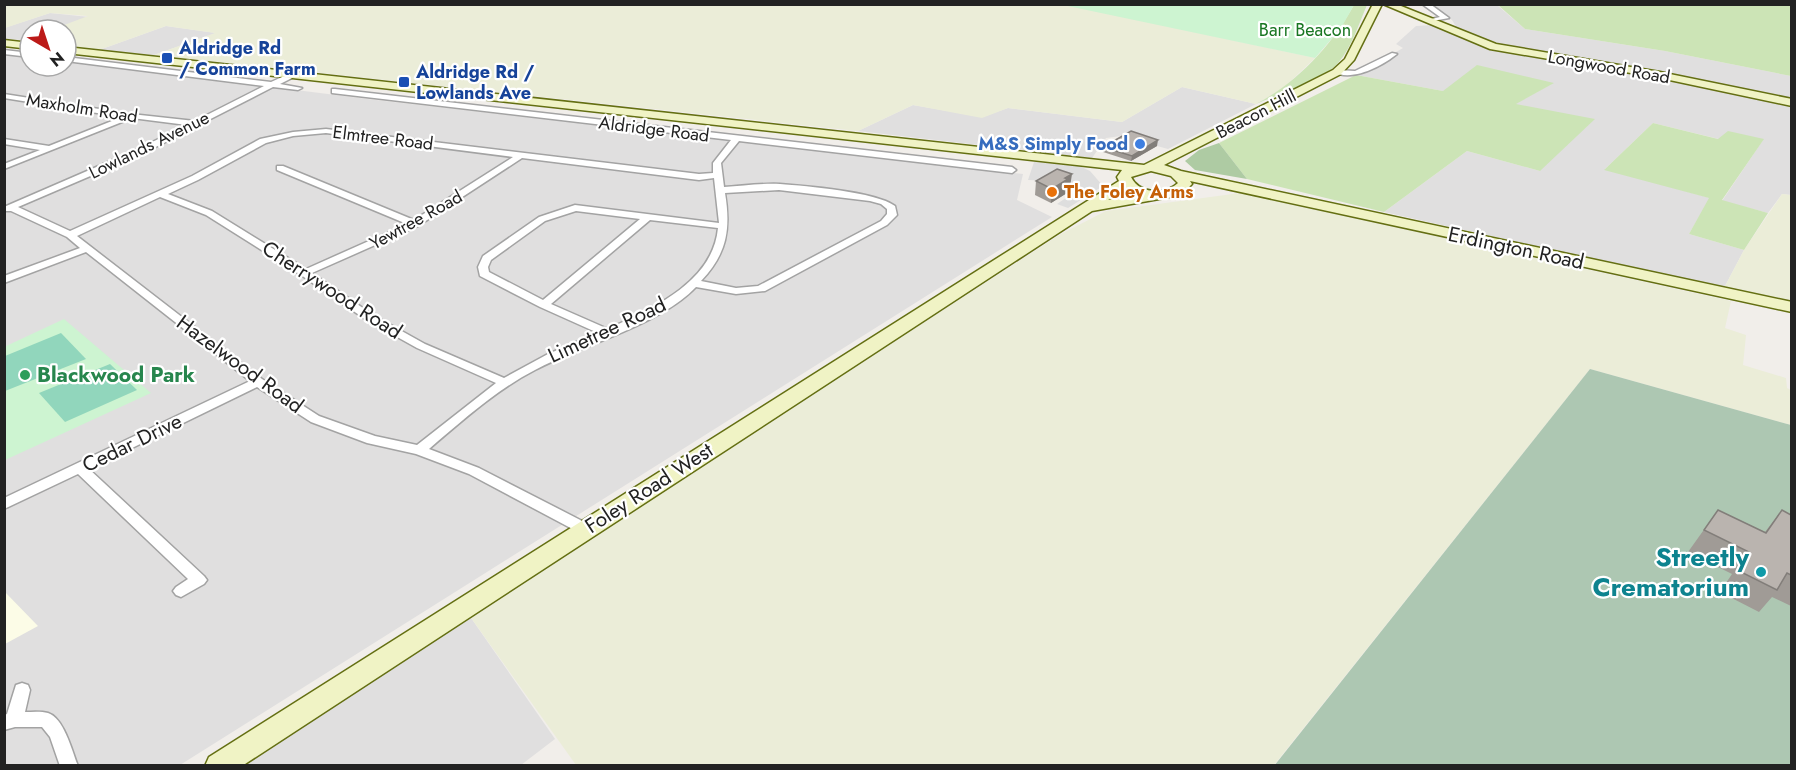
<svg xmlns="http://www.w3.org/2000/svg" width="1796" height="770" font-family="Jost,sans-serif">
  <style>
    .residential { fill: #e0dfdf }
    .education { fill: #fcfce7 }
    .farmland { fill: #ebedd8 }
    .grass { fill: #cce4b6 }
    .forest { fill: #aecba3 }
    .cemetery { fill: #adc7b2 }
    .park { fill: #cdf4d1 }
    .pitch { fill: #91d6bc }
    .parking { fill: #dedede }
    .lines { fill: none; stroke-linecap: round; stroke-linejoin: round }
    .street-casing { stroke: #a3a3a3; stroke-width: 3 }
    .secondary-casing { stroke: #646f12; stroke-width: 3 }
    .street { fill: #fff; fill-rule: evenodd }
    .secondary { fill: #f0f3c5; fill-rule: evenodd }
    .wall { fill: #a09b96 }
    .shaded-wall { fill: #827e7a }
    .building { fill: #bab4af; stroke: #827e7a; stroke-width: 1.5 }
    .transit-dot { fill: #1a4fb4; stroke: #fff; stroke-width: 2 }
    .shop-dot { fill: #3f7fe0; stroke: #fff; stroke-width: 2 }
    .food-dot { fill: #e8710a; stroke: #fff; stroke-width: 2 }
    .leisure-dot { fill: #2e9e5b; stroke: #fff; stroke-width: 2 }
    .culture-dot { fill: #0f9aa8; stroke: #fff; stroke-width: 2 }
    .labels { text-anchor: middle; stroke-width: 4.5; stroke-linejoin: round; paint-order: stroke }
    .far-park-label { font-size: 18px; fill: #197622; stroke: #fff }
    .far-transit-label { font-size: 18px; font-weight: bold; fill: #164399; stroke: #fff; text-anchor: start }
    .far-street-label { font-size: 18px; fill: #222; stroke: #fff }
    .far-shop-label { font-size: 18px; font-weight: bold; fill: #366cbe; stroke: #fff; text-anchor: end }
    .far-food-label { font-size: 18px; font-weight: bold; fill: #c56008; stroke: #fff; text-anchor: start }
    .street-label { font-size: 21px; fill: #222; stroke: #fff }
    .leisure-label { font-size: 21px; font-weight: bold; fill: #27864d; stroke: #fff; text-anchor: start }
    .near-culture-label { font-size: 26px; font-weight: bold; fill: #0d838f; stroke: #fff; text-anchor: end }
  </style>
  <rect width="100%" height="100%" fill="#f1eeea"/>
  <g class="residential">
    <polygon points="1426,5 1497,5 1525,29 1665,51 1791,76 1791,102 1500,46 1458,30 1452,20"/>
    <polygon points="50,13 89,17 51,30 30,30 30,37 21,40 5,39 4,28"/>
    <polygon points="1433,25 1482,46 1612,68 1791,105 1791,195 1782,194 1768,213 1722,201 1763,140 1719,139 1653,123 1605,169 1710,198 1689,234 1744,250 1724,288 1384,212 1467,151 1540,171 1515,104 1553,83 1443,91 1356,75 1403,48 1396,44 1416,26"/>
    <polygon points="166,26 216,33 154,55 99,50"/>
    <polygon points="5,54 30,57 30,66 66,66 66,61 376,100 1023,174 1017,200 1052,217 180,765 5,766"/>
    <polygon points="1182,87 1256,104 1168,149 1121,136 1106,138 1092,158 858,131 913,105 982,117 1008,108 1122,122"/>
    <polygon points="469,615 555,739 521,765 239,766"/>
  </g>
  <polygon class="education" points="4,591 38,626 5,644 4,644"/>
  <g class="farmland">
    <polygon points="1063,4 1315,58 1280,91 1256,104 1182,87 1122,122 1008,108 982,118 913,105 858,131 154,55 215,33 166,26 99,50 66,46 66,30 51,30 88,16 50,13 5,28 4,5"/>
    <polygon points="1240,193 1731,301 1725,328 1746,335 1743,365 1786,378 1787,388 1791,390 1791,425 1590,369 1274,765 576,765 469,615 1061,234 1106,211"/>
    <polygon points="1782,194 1791,195 1791,302 1724,288 1744,250"/>
  </g>
  <g class="grass">
    <path d="M1354 5H1367C1359 23 1352 47 1338 63 1322 81 1279 94 1256 104 1298 82 1331 46 1354 5Z"/>
    <polygon points="1498,5 1791,5 1791,76 1665,51 1525,29"/>
    <polygon points="1477,65 1554,83 1516,104 1595,119 1540,171 1467,151 1384,212 1247,179 1219,143 1356,75 1443,91"/>
    <polygon points="1653,123 1718,139 1728,131 1764,139 1722,200 1768,213 1744,250 1689,234 1709,198 1604,170"/>
  </g>
  <polygon class="forest" points="1219,143 1247,179 1195,170 1185,161 1199,150"/>
  <polygon class="cemetery" points="1590,369 1791,425 1791,765 1274,766"/>
  <g class="park">
    <polygon points="1063,5 1354,5 1341,28 1315,58"/>
    <polygon points="64,319 151,393 5,460 4,347"/>
  </g>
  <g class="pitch">
    <polygon points="61,333 86,359 5,391 5,356"/>
    <polygon points="110,364 137,390 65,422 39,393"/>
  </g>
  <polygon class="parking" points="1034,162 1079,166 1090,171 1103,186 1068,208 1057,204 1082,187 1059,181 1028,180"/>
  <g class="lines">
    <g class="street-casing">
      <g id="street">
        <polygon points="1422,4 1430,4 1449,18 1427,22 1427,20 1440,17"/>
        <polygon points="4,50 30,53 30,57 4,54"/>
        <path d="M1392 53 1397 54C1382 66 1353 82 1333 72L1337 70 1355 71Z"/>
        <path d="M66 57 271 82 291 73H294V77L280 84 302 88 298 90 273 87 144 153 18 207 70 231 192 176 260 139 293 132 326 129 699 174 713 173V163L731 140 332 93V89H335L1012 167 1016 170 1012 173 739 141 721 163 724 187C742 186 762 183 780 184 807 186 876 192 895 206L897 215 887 225 765 291 736 294 696 287C660 325 582 345 535 370 496 390 462 421 429 449L479 468 590 525 592 529 590 533 585 534 580 533 469 474 416 454 367 443 311 422 257 387 89 469 204 576 207 580 204 584 181 597 176 595 173 591 176 587 188 579 78 474 4 509V498L250 381 86 252 4 283V276L80 248 67 237 11 211H4V207L138 149 187 125 132 118 4 169V164L40 150 4 144V139L49 146 122 117 4 98V94L131 114 195 121 264 86 66 61ZM326 133 513 157 414 220 283 166H277V170L407 224 306 269 212 211 168 194 198 180 266 143 293 136ZM522 158 699 180 714 178 719 223 575 205 539 217 483 256 478 267 480 276 540 307 598 333 548 354 504 378 425 344 373 315 312 273 418 226ZM779 190 870 201 881 204 887 209V214L881 221 758 286 736 288 701 281C727 254 731 229 725 193ZM160 197 206 215 301 275 365 319 417 348 496 383 417 445 375 436 319 416 262 379 77 236ZM576 211 640 219 543 300 489 272 488 267 491 260 545 221ZM650 220 718 228C713 283 651 309 608 329L551 304Z"/>
        <path d="M22 683 28 685 30 690 25 712C32 712 41 711 48 713 64 718 72 751 78 766H60L50 737 42 727H15L4 730V715L7 714 16 685Z"/>
      </g>
    </g>
    <g class="secondary-casing">
      <g id="secondary">
        <path d="M1373 4H1382L1354 60 1341 74 1164 165 1181 171 1792 302V312L1190 181 1192 184 1184 192 1176 196 1092 211 242 766H205L209 757 1119 181 1117 177 1122 170 66 53V47L1144 165 1333 70 1345 59ZM1151 171 1171 176 1178 183C1165 195 1139 194 1131 177ZM1125 189 1134 195 1108 200Z"/>
        <polygon points="1383,4 1396,4 1496,44 1660,72 1792,99 1792,106 1660,78 1490,49"/>
        <polygon points="4,40 30,43 30,49 4,46"/>
      </g>
    </g>
    <use href="#street" class="street"/>
    <use href="#secondary" class="secondary"/>
  </g>
  <g class="wall">
    <polygon points="1157,146 1131,161 1103,152 1103,147"/>
    <polygon points="1036,181 1070,187 1067,190 1067,193 1051,203 1035,195"/>
    <polygon points="1718,510 1765,532 1782,510 1791,515 1791,606 1772,597 1759,612 1720,592 1732,574 1688,552"/>
  </g>
  <g class="shaded-wall">
    <polygon points="1158,140 1157,146 1131,161 1132,156"/>
    <polygon points="1072,174 1070,187 1067,190 1067,193 1051,203 1052,189 1065,178"/>
  </g>
  <g class="building">
    <polygon points="1131,131 1158,140 1132,156 1103,147"/>
    <polygon points="1057,169 1072,174 1065,178 1068,179 1052,189 1036,181"/>
    <polygon points="1718,510 1766,533 1782,510 1791,515 1791,575 1787,573 1777,590 1737,570 1749,552 1704,530"/>
  </g>
  <g class="transit-dot">
    <rect x="161" y="52" width="12" height="12" rx="3"/>
    <rect x="398" y="76" width="12" height="12" rx="3"/>
  </g>
  <circle class="shop-dot" cx="1140" cy="144" r="6"/>
  <circle class="food-dot" cx="1052" cy="192" r="6"/>
  <circle class="leisure-dot" cx="25" cy="375" r="6"/>
  <circle class="culture-dot" cx="1761" cy="572" r="6"/>
  <g class="labels">
    <g class="far-park-label">
      <text x="1305" y="36">Barr Beacon</text>
    </g>
    <g class="far-transit-label">
      <text x="179" y="54">Aldridge Rd<tspan x="179" dy="21">/ Common Farm</tspan></text>
      <text x="416" y="78">Aldridge Rd /<tspan x="416" dy="21">Lowlands Ave</tspan></text>
    </g>
    <g class="far-street-label">
      <text transform="translate(1609 67) rotate(10)" y="6">Longwood Road</text>
      <text transform="translate(82 108) rotate(9)" y="6">Maxholm Road</text>
      <text transform="translate(1256 114) rotate(-27)" y="6">Beacon Hill</text>
      <text transform="translate(654 129) rotate(7)" y="6">Aldridge Road</text>
      <text transform="translate(383 138) rotate(7)" y="6">Elmtree Road</text>
      <text transform="translate(149 145) rotate(-26)" y="6">Lowlands Avenue</text>
      <text transform="translate(416 220) rotate(-29)" y="6">Yewtree Road</text>
    </g>
    <g class="far-shop-label">
      <text x="1128" y="150">M&amp;S Simply Food</text>
    </g>
    <g class="far-food-label">
      <text x="1064" y="198">The Foley Arms</text>
    </g>
    <g class="street-label">
      <text transform="translate(1516 248) rotate(12)" y="7">Erdington Road</text>
      <text transform="translate(332 290) rotate(33)" y="7">Cherrywood Road</text>
      <text transform="translate(607 330) rotate(-25)" y="7">Limetree Road</text>
      <text transform="translate(240 364) rotate(36)" y="7">Hazelwood Road</text>
      <text transform="translate(132 443) rotate(-26)" y="7">Cedar Drive</text>
      <text transform="translate(649 488) rotate(-33)" y="7">Foley Road West</text>
    </g>
    <g class="leisure-label">
      <text x="37" y="382">Blackwood Park</text>
    </g>
    <g class="near-culture-label">
      <text x="1749" y="566">Streetly<tspan x="1749" dy="30">Crematorium</tspan></text>
    </g>
  </g>
  <rect width="1796" height="770" fill="none" stroke="#222222" stroke-width="12"/>
  <g transform="translate(48 48) rotate(141)"><circle r="28" fill="#ffffff" stroke="#a7a7a7" stroke-width="1.5"/>
  <path d="M0-4.5L10 22L0 15L-10 22Z" fill="#bc1a18"/>
  <text y="-9" font-size="16" font-weight="bold" text-anchor="middle" fill="#222222">N</text>
  </g>
</svg>
